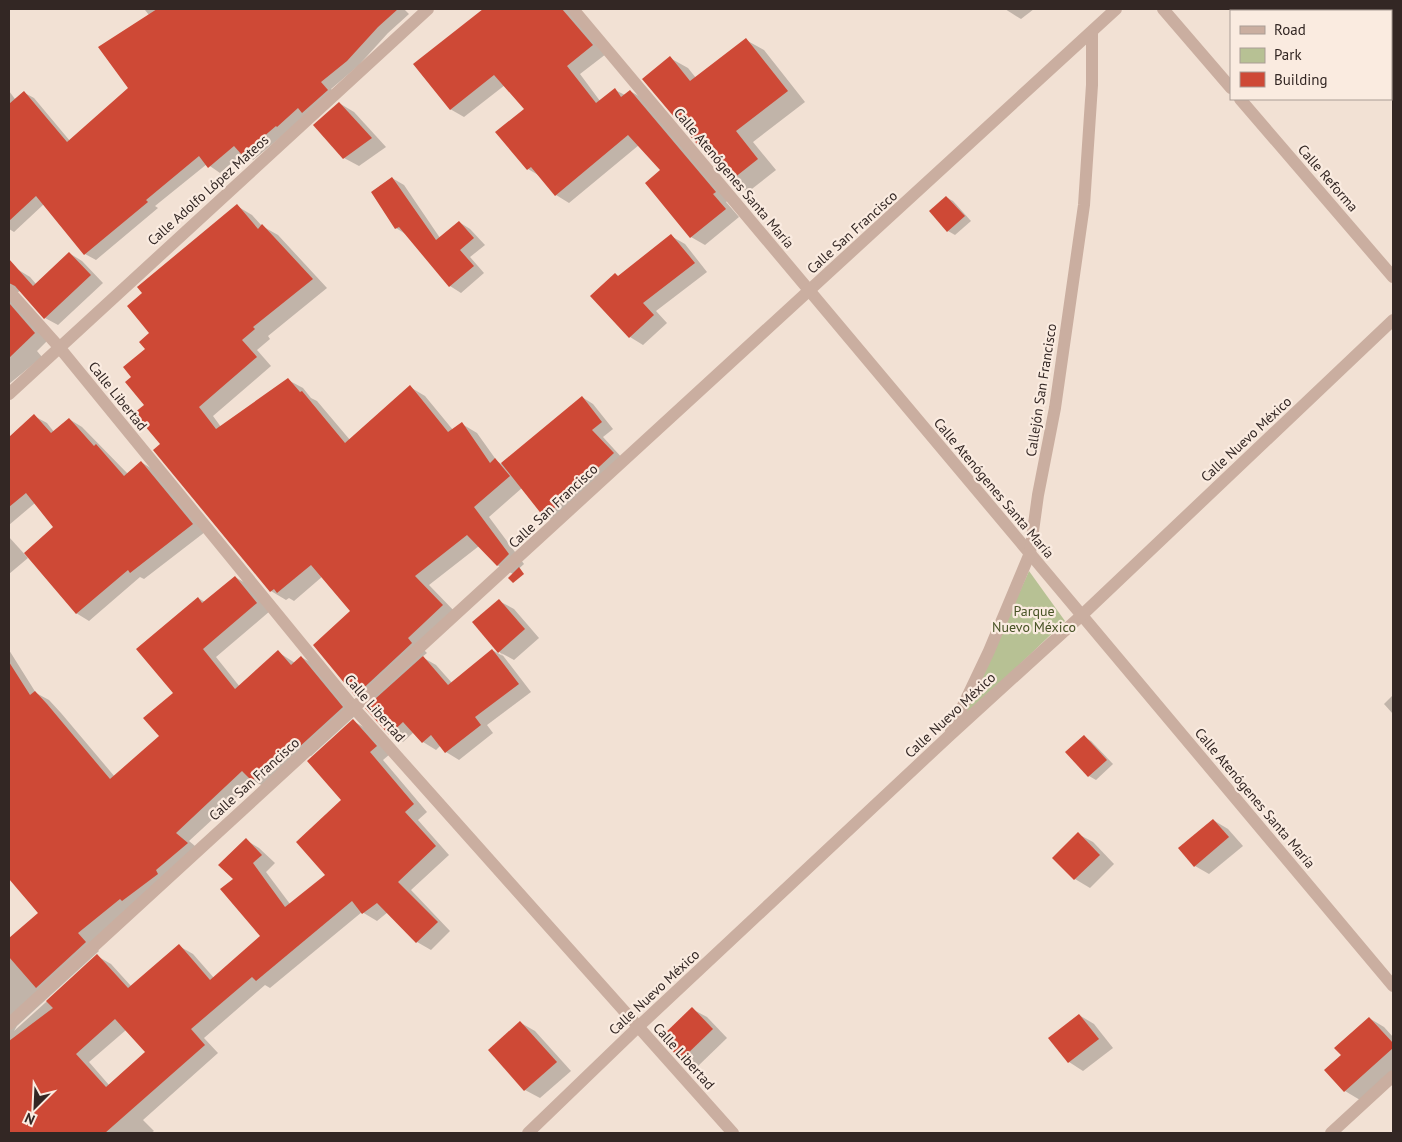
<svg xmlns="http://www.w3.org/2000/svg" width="1402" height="1142" font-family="'PT Sans',sans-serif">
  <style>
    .green { fill: #b7c194 }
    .shadow { fill: #0003; fill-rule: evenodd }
    .building { fill: #ce4936; fill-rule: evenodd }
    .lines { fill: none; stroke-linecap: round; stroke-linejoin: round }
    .minor { stroke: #caaea0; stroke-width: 12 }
    .tertiary { stroke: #caaea0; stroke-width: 12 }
    .labels { text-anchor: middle; stroke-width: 4.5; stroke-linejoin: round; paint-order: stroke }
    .street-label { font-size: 14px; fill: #332724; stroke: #faebe0 }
    .park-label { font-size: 14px; fill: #485326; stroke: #faebe0 }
  </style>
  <rect width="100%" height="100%" fill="#f2e1d4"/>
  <polygon class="green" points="1029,571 1065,621 961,721"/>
  <g class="shadow">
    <polygon points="146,9 219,9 240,32 268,9 404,9 409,14 388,33 358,66 331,89 338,96 287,132 253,160 242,154 220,173 207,164 155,206 158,208 96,260 85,254 44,204 14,232 9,229 9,91 15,99 23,92 34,98 70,141 130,89 149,15 145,10"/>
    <polygon points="485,9 571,9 606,54 580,74 600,101 615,90 625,95 630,91 644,99 729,200 726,202 739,217 705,245 691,237 661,170 639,145 569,203 556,195 540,176 528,169 526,109 505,85 464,117 450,109 480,13"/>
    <polygon points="1005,9 1034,9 1021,19"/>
    <polygon points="746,40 764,50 805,102 753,142 776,170 748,192 730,181 670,58 688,68 696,78"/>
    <polygon points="339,103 354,112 386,147 359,166 344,158"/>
    <polygon points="392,178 404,185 440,238 459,222 470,229 485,245 470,257 484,273 461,293 450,286 407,235 396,228"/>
    <polygon points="946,197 953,201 971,221 955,235 948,231"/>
    <polygon points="237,206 252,215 262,226 278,235 327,288 268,336 270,339 257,350 271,366 213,416 221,427 288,380 303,388 311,398 317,401 350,440 410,387 425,396 453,430 462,424 477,433 497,461 501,464 582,397 593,404 613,429 603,437 624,460 555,522 544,516 522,488 489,517 524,564 513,574 497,565 479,546 429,585 458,615 422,648 427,653 422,657 436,665 452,683 492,650 503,656 474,622 499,601 514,609 539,638 514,660 501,653 531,692 487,725 493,733 459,760 446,752 441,745 436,750 423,742 414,732 403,742 390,734 372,704 356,695 351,611 323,576 294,601 289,598 286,600 271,591 161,444 133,378 147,349 151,333"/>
    <polygon points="671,236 685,244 707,272 656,311 667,323 643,345 630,337 619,277"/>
    <polygon points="69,253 82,261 103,283 58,325 45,318 21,290 14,295 47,341 37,351 42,357 9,384 9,277 17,269 30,277 36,284"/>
    <polygon points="34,416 47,423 54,432 69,419 82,427 128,474 141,462 154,470 205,532 144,579 140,577 89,621 76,613 99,540 35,503 9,525 9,439"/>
    <polygon points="9,537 28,558 9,574"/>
    <path d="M235 577 249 585 270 611 216 657 240 687 278 652 295 663 301 657 315 665 356 715 311 756 309 755 267 788 254 781 189 841 201 851 91 942 99 951 17 1026 14 1031 97 956 111 964 131 986 179 946 193 954 214 978 262 937 234 879 246 840 259 848 275 863 266 872 290 904 327 875 343 801 353 721 367 729 390 754 383 760 427 812 418 820 449 855 411 890 450 931 431 950 417 942 388 912 377 921 362 912 270 988 265 985 204 1038 218 1053 143 1120 154 1131 151 1133H9V940L39 914 9 877V650L36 693 49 700 61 713 115 777 160 736 175 693 198 598 205 602ZM126 1030 146 1052 109 1085 89 1062Z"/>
    <polygon points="1393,695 1393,714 1384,704"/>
    <polygon points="1084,737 1091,741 1113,764 1096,780 1089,776"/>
    <polygon points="1213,820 1228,829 1243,846 1209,874 1195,866"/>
    <polygon points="1078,834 1093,842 1114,864 1090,888 1075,879 1054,858"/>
    <polygon points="692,1009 707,1017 727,1038 696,1068 681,1059"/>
    <polygon points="1079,1015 1094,1024 1113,1048 1083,1071 1069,1062"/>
    <polygon points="1369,1018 1384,1027 1393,1037 1393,1070 1360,1100 1345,1091 1326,1070 1343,1055"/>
    <polygon points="521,1023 535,1031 571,1071 540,1098 525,1090 490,1050"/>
  </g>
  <g class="building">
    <polygon points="157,9 398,9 378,27 347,61 321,82 328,90 302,113 298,108 277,127 276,126 242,155 234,146 208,168 199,156 146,200 148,202 84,255 36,196 9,221 9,104 24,91 67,142 128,88 98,47"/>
    <polygon points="483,9 562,9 593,45 567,66 596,103 615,88 621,97 630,90 716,192 713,194 726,209 690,238 645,183 660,170 628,135 555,196 531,167 527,170 495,132 524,109 494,75 450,110 413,64"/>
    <polygon points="746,38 788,91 736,131 758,159 729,182 642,79 670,56 690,81"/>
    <polygon points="339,102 372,138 343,159 313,125"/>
    <polygon points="392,177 436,240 459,221 474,238 460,250 474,266 449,287 399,227 395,229 371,192"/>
    <polygon points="946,196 965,216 947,232 929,211"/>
    <polygon points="237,204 258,229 262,224 313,279 253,327 255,329 242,340 257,357 199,407 216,429 288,378 300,392 302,391 345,443 410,385 448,432 462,422 490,463 495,458 510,476 474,507 509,554 497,566 467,535 415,576 443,605 408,638 412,643 355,696 313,645 350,611 311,565 277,593 274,589 270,592 153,450 160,444 134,413 144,405 125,382 131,377 123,367 145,349 139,342 149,333 127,306 142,293 137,287"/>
    <polygon points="671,234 695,263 643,303 654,315 629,338 590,296 615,273 618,276"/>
    <polygon points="69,252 91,275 44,319 15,286 9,283 9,259 33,286"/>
    <polygon points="9,303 35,333 9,358"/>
    <polygon points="582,396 602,422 592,430 614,453 557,506 543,516 501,463"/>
    <polygon points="34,414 51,433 69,418 94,446 96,444 124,476 141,461 193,524 130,573 128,570 76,614 24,553 53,527 26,493 9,507 9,437"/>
    <polygon points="519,567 524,574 513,583 508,578"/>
    <polygon points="235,576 257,603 203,649 235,689 278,650 291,665 301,656 343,707 297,749 295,747 283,757 280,754 252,781 242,771 176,833 188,843 156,870 158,874 122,901 120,899 78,933 86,942 36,988 9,957 9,938 38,913 9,879 9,662 30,695 35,691 47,704 110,779 159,736 143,718 173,693 136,649 198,597 202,603"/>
    <polygon points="499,599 525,629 498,653 472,622"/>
    <polygon points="492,649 519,684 475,717 481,725 445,753 431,735 422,743 403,722 389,735 365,708 423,656 448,685"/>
    <path d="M353 719 377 746 370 752 414 804 405 812 436 846 398 882 438 922 416 943 377 903 362 914 352 901 256 981 252 977 191 1029 205 1045 105 1133H9V1041L53 1008 46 1001 97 954 128 988 179 944 210 980 260 936 220 889 233 879 218 865 246 838 262 855 253 863 285 907 325 875 296 842 341 800 307 761ZM115 1019 145 1052 106 1087 76 1054Z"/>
    <polygon points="1084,735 1107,760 1088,777 1065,752"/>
    <polygon points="1213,819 1229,837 1194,867 1178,848"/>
    <polygon points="1078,832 1100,855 1074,880 1052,858"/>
    <polygon points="692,1007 713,1029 681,1060 660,1038"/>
    <polygon points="1079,1014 1099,1039 1068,1063 1048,1038"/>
    <polygon points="1369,1017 1393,1043 1393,1048 1344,1092 1324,1070 1341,1055 1334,1048"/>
    <polygon points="520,1021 557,1062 524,1091 488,1050"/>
  </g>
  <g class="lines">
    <g class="minor">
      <polyline points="573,9 1393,986"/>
      <polyline points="1163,9 1231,88"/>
      <polyline points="1240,99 1393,277"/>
      <polyline points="9,291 59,347 354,708 733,1133"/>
      <polyline points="951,731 989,651 1030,553 1038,495 1055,408 1084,205 1092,85 1092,32"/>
      <polyline points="528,1133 638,1027 949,736 1082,615 1393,320"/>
      <polyline points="1331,1133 1393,1076"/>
    </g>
    <g class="tertiary">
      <polyline points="9,394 428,9"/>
      <polyline points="9,1024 1116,9"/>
    </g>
  </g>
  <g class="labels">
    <g class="street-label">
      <text transform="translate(734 178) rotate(50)" y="5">Calle Atenógenes Santa María</text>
      <text transform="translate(1328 178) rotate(49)" y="5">Calle Reforma</text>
      <text transform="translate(208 190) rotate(-42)" y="5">Calle Adolfo López Mateos</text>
      <text transform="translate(852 232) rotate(-42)" y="5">Calle San Francisco</text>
      <text transform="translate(1041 390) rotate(-81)" y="5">Callejón San Francisco</text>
      <text transform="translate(118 396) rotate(51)" y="5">Calle Libertad</text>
      <text transform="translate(1246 439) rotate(-43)" y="5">Calle Nuevo México</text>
      <text transform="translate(994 488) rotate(50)" y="5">Calle Atenógenes Santa María</text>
      <text transform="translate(553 506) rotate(-43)" y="5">Calle San Francisco</text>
      <text transform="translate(375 708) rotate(49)" y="5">Calle Libertad</text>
      <text transform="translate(950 715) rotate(-43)" y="5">Calle Nuevo México</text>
      <text transform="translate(254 779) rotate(-42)" y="5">Calle San Francisco</text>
      <text transform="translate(1255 798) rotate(50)" y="5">Calle Atenógenes Santa María</text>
      <text transform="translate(654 992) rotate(-43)" y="5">Calle Nuevo México</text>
      <text transform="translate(684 1056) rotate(48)" y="5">Calle Libertad</text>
    </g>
    <g class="park-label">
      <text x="1034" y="616">Parque<tspan x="1034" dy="16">Nuevo México</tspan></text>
    </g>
  </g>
  <rect width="1402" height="1142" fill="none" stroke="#332724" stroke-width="20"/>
  <rect x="1230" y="10" width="162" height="90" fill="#faebe0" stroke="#aa9d95"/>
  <rect x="1240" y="26" width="25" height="8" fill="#caaea0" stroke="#aa9d95"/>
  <text x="1274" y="35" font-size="15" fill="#332724">Road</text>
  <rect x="1240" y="48" width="25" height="15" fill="#b7c194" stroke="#aa9d95"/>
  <text x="1274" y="60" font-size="15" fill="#332724">Park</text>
  <rect x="1240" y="72" width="25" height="15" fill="#ce4936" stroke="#aa9d95"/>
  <text x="1274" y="85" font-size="15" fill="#332724">Building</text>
  <g transform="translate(35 1107) rotate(204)" stroke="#faebe0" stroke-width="4" paint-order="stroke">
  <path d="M0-4L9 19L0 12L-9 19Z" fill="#332724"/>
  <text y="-8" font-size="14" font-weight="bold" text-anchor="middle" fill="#332724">N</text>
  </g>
</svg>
